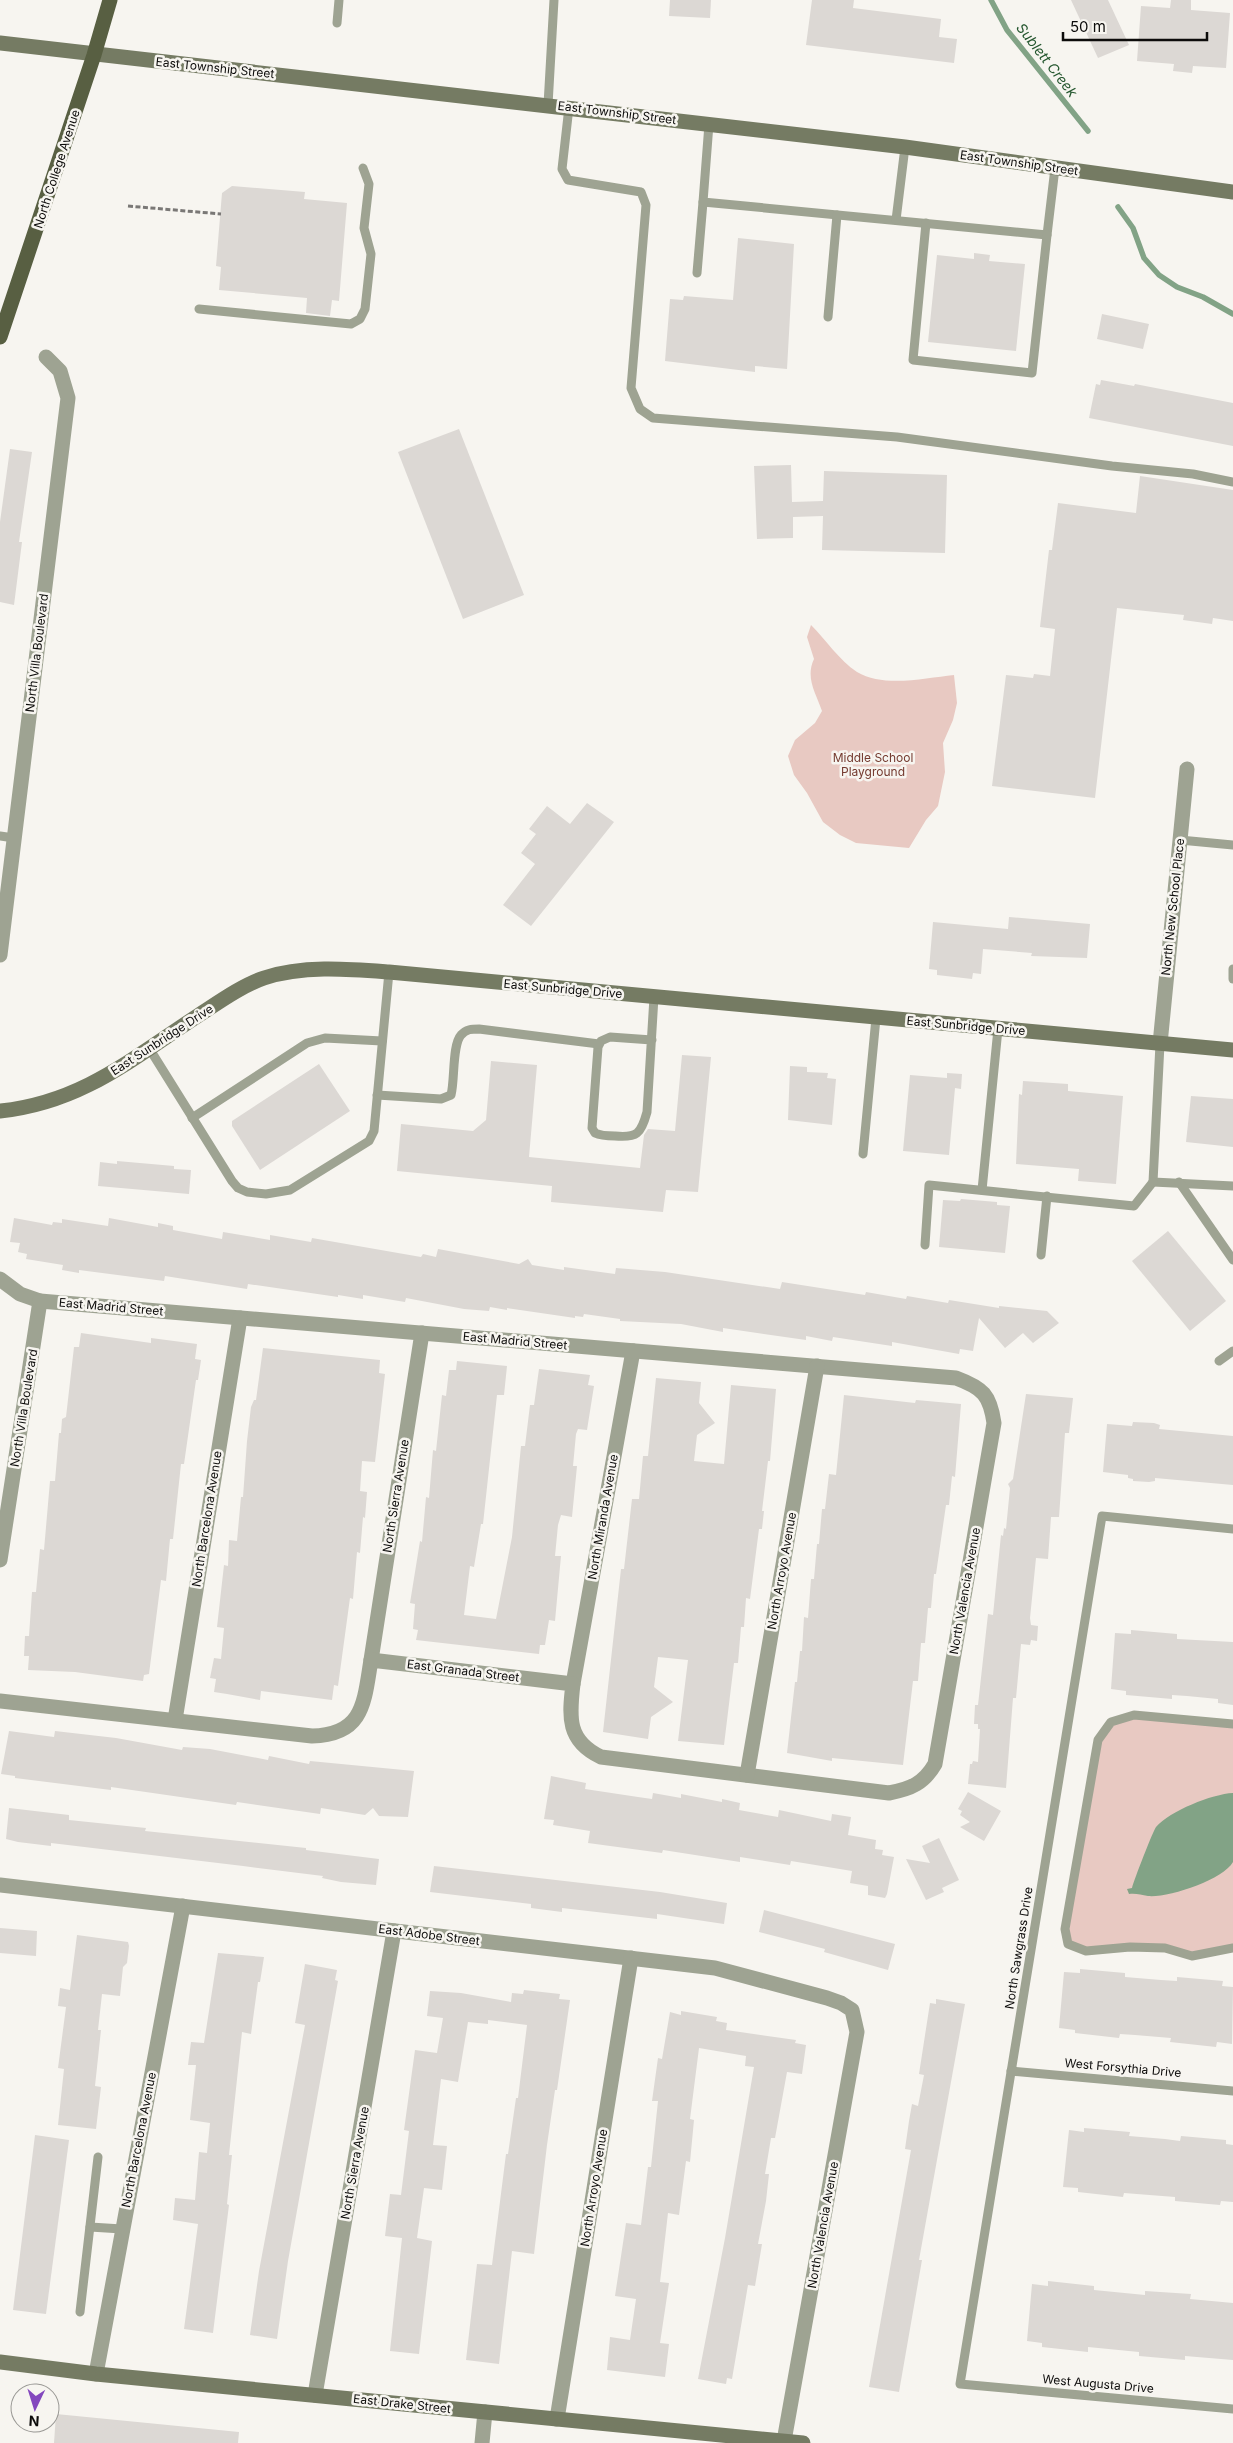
<svg xmlns="http://www.w3.org/2000/svg" width="1233" height="2443" font-family="Inter,sans-serif">
  <style>
    .green { fill: #e8c9c2 }
    .water { fill: #82a386 }
    .lines { fill: none; stroke-linecap: round; stroke-linejoin: round }
    .stream { stroke: #82a386; stroke-width: 5.5 }
    .building { fill: #dcd8d4 }
    .path { stroke: #7a7876; stroke-width: 3; stroke-dasharray: 5 2.5; stroke-linecap: butt }
    .lane { stroke: #9ea392; stroke-width: 9 }
    .street { stroke: #9ea392; stroke-width: 15 }
    .secondary { stroke: #757b63; stroke-width: 15 }
    .primary { stroke: #585f42; stroke-width: 15 }
    .labels { text-anchor: middle; stroke-width: 5; stroke-linejoin: round; paint-order: stroke }
    .street-label { font-size: 12px; fill: #0d0c0b; stroke: #f7f5f0 }
    .park-label { font-size: 12px; fill: #743a2f; stroke: #f7f5f0 }
    .water-label { font-size: 14px; font-style: italic; fill: #24562e; stroke: #f7f5f0 }
  </style>
  <rect width="100%" height="100%" fill="#f7f5f0"/>
  <g class="green">
    <path d="M811 625C826 640 839 660 857 672 884 688 925 678 954 675L957 703 953 720 943 743 945 772 938 806 926 820 909 848 856 843 840 835 823 822 807 793 794 775 788 756 795 740 815 723 822 711C816 693 805 678 814 659L807 637Z"/>
    <polygon points="1134,1715 1233,1725 1233,1948 1192,1956 1165,1948 1086,1951 1068,1944 1065,1929 1098,1740 1111,1722"/>
  </g>
  <path class="water" d="M1233 1793V1862C1223 1880 1168 1898 1148 1896 1141 1895 1136 1893 1129 1894L1127 1889 1132 1888C1134 1880 1153 1831 1156 1827 1170 1811 1212 1794 1233 1793Z"/>
  <g class="lines">
    <g class="stream">
      <polyline points="991,0 1007,30 1088,131"/>
      <polyline points="1118,207 1133,228 1144,258 1159,275 1177,287 1203,297 1233,314"/>
    </g>
  </g>
  <g class="building">
    <polygon points="670,0 711,0 710,18 669,16"/>
    <polygon points="812,0 854,0 853,8 941,19 939,37 957,39 954,63 806,45"/>
    <polygon points="1071,0 1108,0 1129,45 1098,58"/>
    <polygon points="1171,0 1191,0 1191,10 1230,13 1226,68 1193,66 1192,73 1173,71 1174,64 1137,61 1141,6 1170,8"/>
    <polygon points="232,186 305,192 304,199 347,203 339,301 332,300 330,316 306,313 307,298 219,290 221,267 216,266 222,193"/>
    <polygon points="738,238 794,244 787,369 755,366 755,372 665,361 670,299 683,300 684,296 733,300"/>
    <polygon points="974,253 990,255 989,261 1025,264 1016,351 928,342 937,255 974,259"/>
    <polygon points="1102,314 1149,324 1143,349 1097,339"/>
    <polygon points="1101,380 1134,386 1135,384 1233,403 1233,446 1089,418 1096,384 1100,385"/>
    <polygon points="459,429 524,595 463,619 398,452"/>
    <polygon points="10,449 32,452 19,542 22,542 14,605 0,602 0,522"/>
    <polygon points="791,465 792,502 823,501 824,471 947,475 945,553 822,550 823,516 793,517 793,538 757,539 754,466"/>
    <polygon points="1140,476 1233,490 1233,621 1213,618 1212,624 1183,620 1184,615 1117,608 1095,798 992,786 1006,675 1033,678 1034,674 1050,676 1055,629 1040,627 1049,550 1052,550 1058,503 1136,513"/>
    <polygon points="587,803 614,822 531,926 503,905 535,864 521,853 536,834 529,829 547,806 570,824"/>
    <polygon points="1009,917 1090,924 1087,958 1031,956 1032,953 983,949 981,974 973,973 972,979 937,975 937,970 929,969 933,922 1008,929"/>
    <polygon points="682,1055 711,1057 698,1192 666,1190 663,1212 551,1202 552,1186 397,1171 401,1124 473,1131 486,1120 491,1061 537,1065 529,1157 640,1168 644,1135 648,1129 675,1131"/>
    <polygon points="319,1064 350,1111 260,1170 232,1126 232,1121"/>
    <polygon points="790,1066 807,1067 807,1072 828,1073 827,1078 836,1079 832,1125 788,1120"/>
    <polygon points="947,1073 962,1074 961,1089 955,1088 949,1155 903,1151 910,1075 947,1078"/>
    <polygon points="1023,1081 1068,1084 1068,1091 1123,1096 1116,1184 1078,1181 1079,1169 1016,1164 1019,1094 1022,1095"/>
    <polygon points="1191,1096 1233,1099 1233,1147 1186,1142"/>
    <polygon points="117,1161 174,1166 174,1169 191,1170 189,1194 98,1186 100,1162 117,1164"/>
    <polygon points="961,1199 997,1202 997,1205 1010,1206 1005,1253 939,1247 943,1200 960,1201"/>
    <polygon points="14,1218 52,1225 53,1222 62,1223 62,1219 108,1226 109,1218 158,1227 158,1223 173,1226 173,1230 222,1239 223,1232 270,1240 270,1235 311,1242 312,1238 421,1257 423,1254 436,1257 438,1249 519,1264 528,1259 532,1265 564,1270 564,1267 615,1274 616,1268 665,1272 780,1289 782,1282 865,1295 866,1292 906,1299 907,1296 948,1303 949,1300 999,1308 999,1306 1047,1311 1059,1323 1033,1343 1023,1333 1005,1348 979,1318 973,1351 960,1349 959,1354 892,1342 892,1346 833,1337 832,1341 806,1336 806,1340 723,1328 723,1332 681,1324 620,1321 620,1319 584,1314 583,1317 575,1316 575,1318 507,1308 507,1310 490,1307 489,1311 464,1309 406,1298 405,1302 363,1295 363,1299 338,1295 338,1297 248,1284 247,1289 165,1276 164,1281 79,1270 79,1273 62,1270 63,1265 26,1259 27,1254 18,1252 20,1243 10,1242"/>
    <polygon points="1168,1231 1226,1301 1190,1331 1132,1261"/>
    <polygon points="81,1333 151,1343 151,1338 197,1344 195,1359 201,1360 198,1380 196,1380 184,1464 181,1464 173,1539 170,1539 166,1581 161,1580 149,1674 144,1675 143,1681 75,1672 28,1670 29,1656 24,1656 25,1636 29,1636 32,1592 36,1592 40,1549 44,1550 50,1481 55,1481 59,1433 61,1433 62,1419 66,1417 74,1347 79,1347"/>
    <polygon points="263,1348 380,1360 379,1373 385,1374 375,1462 362,1461 360,1491 367,1492 365,1518 363,1517 360,1553 357,1552 353,1599 350,1598 338,1686 334,1685 332,1700 261,1691 260,1700 227,1694 214,1692 216,1679 210,1678 214,1658 221,1659 224,1628 217,1627 224,1565 228,1566 229,1540 237,1541 241,1497 243,1497 247,1441 251,1407 254,1400 256,1400"/>
    <polygon points="457,1361 507,1366 504,1395 497,1395 483,1524 481,1524 474,1567 470,1566 464,1615 496,1619 512,1537 521,1446 525,1446 530,1405 534,1405 539,1369 590,1375 588,1385 594,1386 587,1430 578,1429 576,1434 573,1466 577,1466 572,1517 561,1515 558,1525 555,1556 561,1556 555,1621 549,1620 545,1645 540,1645 539,1654 416,1640 418,1630 413,1629 415,1604 410,1603 420,1541 422,1542 426,1497 429,1498 433,1450 436,1451 442,1395 446,1396 449,1370 456,1370"/>
    <polygon points="656,1378 701,1382 699,1403 715,1423 697,1435 694,1461 724,1464 731,1385 776,1389 770,1461 768,1461 762,1511 764,1511 762,1529 759,1529 750,1599 746,1598 744,1627 741,1627 738,1663 734,1663 724,1745 678,1741 688,1660 658,1657 654,1687 673,1702 651,1717 648,1739 603,1732 621,1569 624,1569 632,1499 639,1499 643,1456 648,1456"/>
    <polygon points="1026,1394 1073,1398 1069,1433 1065,1433 1059,1517 1051,1517 1048,1559 1036,1558 1030,1618 1031,1625 1038,1626 1037,1641 1031,1640 1030,1645 1021,1644 1016,1698 1013,1698 1006,1788 968,1784 970,1764 972,1764 973,1761 978,1762 980,1729 978,1729 978,1724 974,1724 975,1705 978,1705 988,1614 993,1615 1001,1535 1003,1536 1004,1528 1006,1529 1010,1488 1008,1484 1013,1479"/>
    <polygon points="844,1395 915,1403 916,1400 961,1404 955,1477 952,1476 949,1505 946,1505 936,1574 934,1574 931,1608 928,1608 925,1643 921,1643 918,1681 913,1681 903,1765 832,1758 832,1761 787,1753 795,1682 797,1682 800,1651 802,1651 804,1617 808,1618 811,1579 814,1579 817,1544 819,1544 822,1509 825,1509 829,1474 836,1475"/>
    <polygon points="1133,1422 1154,1423 1160,1425 1159,1429 1233,1436 1233,1485 1155,1478 1155,1481 1149,1482 1133,1481 1133,1479 1128,1478 1128,1475 1103,1472 1107,1424 1132,1426"/>
    <polygon points="1131,1630 1177,1634 1177,1639 1233,1642 1233,1705 1218,1703 1218,1699 1187,1696 1172,1695 1172,1699 1126,1695 1126,1691 1111,1689 1115,1633 1131,1634"/>
    <polygon points="9,1731 54,1737 55,1731 116,1738 182,1750 183,1747 210,1749 268,1760 269,1756 309,1764 310,1761 414,1771 408,1817 379,1816 373,1808 365,1815 321,1808 320,1814 237,1802 236,1805 111,1787 111,1790 15,1778 15,1776 1,1774"/>
    <polygon points="551,1776 586,1783 585,1789 638,1797 652,1799 653,1793 681,1798 681,1794 722,1802 722,1799 740,1803 739,1810 778,1817 779,1810 831,1821 832,1814 851,1817 848,1835 876,1840 875,1849 883,1850 882,1855 894,1857 887,1894 885,1898 868,1895 868,1886 850,1883 852,1871 791,1861 790,1865 740,1857 740,1862 663,1850 662,1853 588,1843 590,1831 553,1825 554,1820 544,1819"/>
    <polygon points="968,1792 1001,1811 984,1841 960,1827 970,1822 960,1815 962,1811 958,1809"/>
    <polygon points="9,1808 69,1815 69,1820 146,1828 145,1831 306,1848 306,1850 379,1859 376,1885 341,1882 322,1878 323,1876 243,1866 51,1843 51,1846 18,1842 6,1839"/>
    <polygon points="939,1838 959,1880 942,1888 944,1892 926,1900 906,1859 930,1863 922,1846"/>
    <polygon points="434,1866 660,1892 727,1903 724,1924 657,1914 657,1919 562,1908 562,1912 531,1908 531,1904 430,1892"/>
    <polygon points="764,1910 895,1944 888,1970 824,1952 825,1949 759,1932"/>
    <polygon points="0,1928 37,1931 36,1956 0,1953"/>
    <polygon points="77,1935 128,1942 129,1946 127,1963 123,1967 120,1996 102,1994 98,2030 101,2030 95,2086 101,2087 96,2129 58,2125 64,2069 58,2068 66,2007 58,2006 60,1988 70,1990"/>
    <polygon points="218,1953 264,1957 260,1982 258,1982 251,2034 242,2032 229,2155 232,2155 227,2204 229,2205 213,2333 184,2329 198,2224 173,2220 175,2198 195,2200 199,2152 207,2153 210,2123 190,2120 196,2065 188,2065 191,2042 204,2043"/>
    <polygon points="305,1964 337,1970 335,1980 338,1981 288,2261 277,2339 250,2335 259,2271 305,2025 295,2023"/>
    <polygon points="1080,1969 1125,1973 1125,1977 1161,1980 1177,1981 1177,1977 1223,1981 1222,1986 1233,1987 1232,2044 1217,2042 1216,2047 1170,2042 1171,2038 1135,2035 1120,2034 1119,2038 1075,2033 1075,2030 1059,2028 1064,1972 1080,1973"/>
    <polygon points="524,1990 560,1994 559,1999 570,2000 557,2090 555,2090 547,2145 534,2254 512,2251 499,2364 466,2360 477,2264 492,2265 506,2154 508,2154 516,2098 518,2098 527,2025 488,2020 488,2024 468,2022 458,2082 441,2079 433,2145 447,2146 442,2190 424,2188 417,2238 432,2241 419,2354 390,2351 402,2238 385,2236 390,2194 401,2195 409,2131 404,2130 415,2050 437,2053 443,2018 427,2016 430,1991 461,1993 511,2002 512,1993 523,1994"/>
    <polygon points="936,1999 965,2004 919,2260 922,2260 899,2392 869,2387 911,2150 905,2149 909,2121 912,2104 918,2106 924,2075 919,2074 930,2003 936,2004"/>
    <polygon points="681,2011 717,2017 716,2021 727,2023 726,2030 796,2040 795,2043 806,2045 802,2074 787,2072 775,2138 771,2138 765,2174 769,2174 766,2201 758,2244 762,2244 755,2286 748,2285 732,2379 727,2378 726,2384 698,2379 725,2238 754,2067 745,2066 746,2056 699,2048 690,2119 694,2120 690,2162 686,2161 679,2215 668,2213 660,2282 669,2283 660,2343 669,2344 665,2377 607,2370 610,2337 630,2340 636,2299 615,2296 626,2223 641,2225 648,2167 651,2167 658,2101 652,2101 658,2058 662,2059 670,2012 681,2015"/>
    <polygon points="1084,2128 1130,2132 1129,2136 1165,2139 1180,2141 1181,2136 1226,2140 1226,2144 1233,2145 1233,2202 1221,2201 1220,2205 1175,2201 1175,2197 1124,2193 1123,2197 1078,2192 1078,2188 1063,2187 1069,2130 1084,2132"/>
    <polygon points="35,2135 69,2140 46,2314 13,2310"/>
    <polygon points="1048,2281 1094,2286 1094,2290 1145,2295 1145,2291 1191,2294 1190,2299 1233,2303 1233,2360 1185,2356 1185,2360 1139,2356 1139,2352 1088,2347 1088,2352 1042,2347 1042,2343 1027,2341 1032,2284 1048,2286"/>
    <polygon points="56,2414 239,2432 238,2443 54,2443"/>
  </g>
  <g class="lines">
    <polyline class="path" points="128,206 221,214"/>
    <g class="lane">
      <polyline points="337,23 339,0"/>
      <polyline points="548,105 554,0"/>
      <polyline points="569,107 562,169 568,180 641,192 646,205 631,388 640,409 653,418 897,437 1112,466 1193,474 1233,482"/>
      <polyline points="709,124 703,202 1047,235 1055,168"/>
      <polyline points="896,220 905,147"/>
      <polyline points="926,223 913,360 1032,373 1047,235"/>
      <polyline points="697,273 703,202"/>
      <polyline points="199,309 351,324 360,319 365,309 371,254 364,228 369,184 363,168"/>
      <polyline points="828,317 837,215"/>
      <polyline points="0,836 14,838"/>
      <polyline points="1180,840 1233,845"/>
      <polyline points="1233,969 1233,979"/>
      <path d="M652 1040 610 1037 601 1041 598 1047 592 1128 595 1133C601 1136 608 1136 615 1136 637 1138 641 1134 647 1112L654 997"/>
      <polyline points="1160,1044 1153,1182 1233,1186"/>
      <polyline points="149,1048 232,1181 238,1188 247,1192 266,1194 290,1190 369,1141 374,1131 389,972"/>
      <path d="M377 1095 441 1099 451 1095C455 1080 452 1045 461 1035 466 1029 472 1029 479 1029L599 1044"/>
      <polyline points="192,1118 307,1043 325,1038 382,1041"/>
      <polyline points="863,1154 876,1018"/>
      <polyline points="1179,1182 1233,1260"/>
      <polyline points="982,1190 998,1029"/>
      <polyline points="925,1245 929,1185 1134,1206 1153,1182"/>
      <polyline points="1041,1255 1047,1196"/>
      <polyline points="1219,1361 1233,1351"/>
      <polyline points="1233,1529 1102,1516 960,2384 1233,2409"/>
      <polyline points="1233,1724 1134,1715 1111,1722 1098,1740 1065,1929 1068,1944 1086,1951 1130,1947 1165,1948 1192,1956 1233,1948"/>
      <polyline points="1011,2071 1233,2091"/>
      <polyline points="90,2227 122,2229"/>
      <polyline points="80,2312 98,2157"/>
    </g>
    <g class="street">
      <polyline points="0,955 68,398 60,371 46,357"/>
      <polyline points="1160,1044 1187,769"/>
      <polyline points="0,1279 20,1294 40,1301 0,1560"/>
      <polyline points="371,1660 422,1333"/>
      <polyline points="573,1684 633,1351"/>
      <path d="M0 1701 312 1736C364 1735 364 1702 371 1660L573 1684C569 1717 567 1741 601 1757L889 1793C911 1789 924 1783 935 1764L994 1423C990 1395 983 1388 956 1378L40 1301"/>
      <polyline points="175,1720 240,1318"/>
      <polyline points="747,1775 817,1366"/>
      <polyline points="0,1885 715,1968 827,1998 841,2003 852,2010 857,2032 784,2441"/>
      <polyline points="96,2374 183,1906"/>
      <polyline points="315,2395 394,1931"/>
      <polyline points="557,2419 631,1958"/>
      <polyline points="482,2443 485,2412"/>
    </g>
    <g class="secondary">
      <polyline points="0,43 905,147 1233,192"/>
      <path d="M0 1111C81 1103 133 1058 199 1015 219 1002 241 986 264 978 303 965 349 969 389 972L1233 1050"/>
      <polyline points="0,2362 96,2374 803,2443"/>
    </g>
    <polyline class="primary" points="0,337 94,55 110,0"/>
  </g>
  <g class="labels">
    <g class="street-label">
      <text transform="translate(215 68) rotate(6)" y="4">East Township Street</text>
      <text transform="translate(617 113) rotate(7)" y="4">East Township Street</text>
      <text transform="translate(1019 163) rotate(8)" y="4">East Township Street</text>
      <text transform="translate(57 169) rotate(-72)" y="4">North College Avenue</text>
      <text transform="translate(37 653) rotate(-83)" y="4">North Villa Boulevard</text>
      <text transform="translate(1173 907) rotate(-84)" y="4">North New School Place</text>
      <text transform="translate(563 989) rotate(5)" y="4">East Sunbridge Drive</text>
      <text transform="translate(966 1026) rotate(5)" y="4">East Sunbridge Drive</text>
      <text transform="translate(162 1040) rotate(-33)" y="4">East Sunbridge Drive</text>
      <text transform="translate(111 1307) rotate(5)" y="4">East Madrid Street</text>
      <text transform="translate(515 1341) rotate(5)" y="4">East Madrid Street</text>
      <text transform="translate(24 1408) rotate(-81)" y="4">North Villa Boulevard</text>
      <text transform="translate(396 1496) rotate(-81)" y="4">North Sierra Avenue</text>
      <text transform="translate(603 1517) rotate(-80)" y="4">North Miranda Avenue</text>
      <text transform="translate(207 1519) rotate(-81)" y="4">North Barcelona Avenue</text>
      <text transform="translate(782 1571) rotate(-80)" y="4">North Arroyo Avenue</text>
      <text transform="translate(965 1591) rotate(-80)" y="4">North Valencia Avenue</text>
      <text transform="translate(463 1671) rotate(7)" y="4">East Granada Street</text>
      <text transform="translate(429 1935) rotate(7)" y="4">East Adobe Street</text>
      <text transform="translate(1019 1948) rotate(-81)" y="4">North Sawgrass Drive</text>
      <text transform="translate(1123 2068) rotate(5)" y="4">West Forsythia Drive</text>
      <text transform="translate(139 2140) rotate(-79)" y="4">North Barcelona Avenue</text>
      <text transform="translate(355 2163) rotate(-80)" y="4">North Sierra Avenue</text>
      <text transform="translate(594 2188) rotate(-81)" y="4">North Arroyo Avenue</text>
      <text transform="translate(823 2225) rotate(-80)" y="4">North Valencia Avenue</text>
      <text transform="translate(1098 2384) rotate(5)" y="4">West Augusta Drive</text>
      <text transform="translate(402 2404) rotate(6)" y="4">East Drake Street</text>
    </g>
    <g class="park-label">
      <text x="873" y="762">Middle School<tspan x="873" dy="14">Playground</tspan></text>
    </g>
    <g class="water-label">
      <text transform="translate(1047 60) rotate(52)" y="5">Sublett Creek</text>
    </g>
  </g>
  <g transform="translate(35 2408) rotate(184)"><circle r="24" fill="#f7f5f0" stroke="#999894"/>
  <path d="M0-4L9 19L0 12L-9 19Z" fill="#8448be"/>
  <text y="-8" font-size="14" font-weight="bold" text-anchor="middle" fill="#0d0c0b">N</text>
  </g>
  <path d="M1063 32v8h144v-8" fill="none" stroke="#0d0c0b" stroke-width="2.5"/>
  <text x="1070" y="32" font-size="15" fill="#0d0c0b" stroke="#f7f5f0" stroke-width="4" paint-order="stroke">50 m</text>
</svg>
